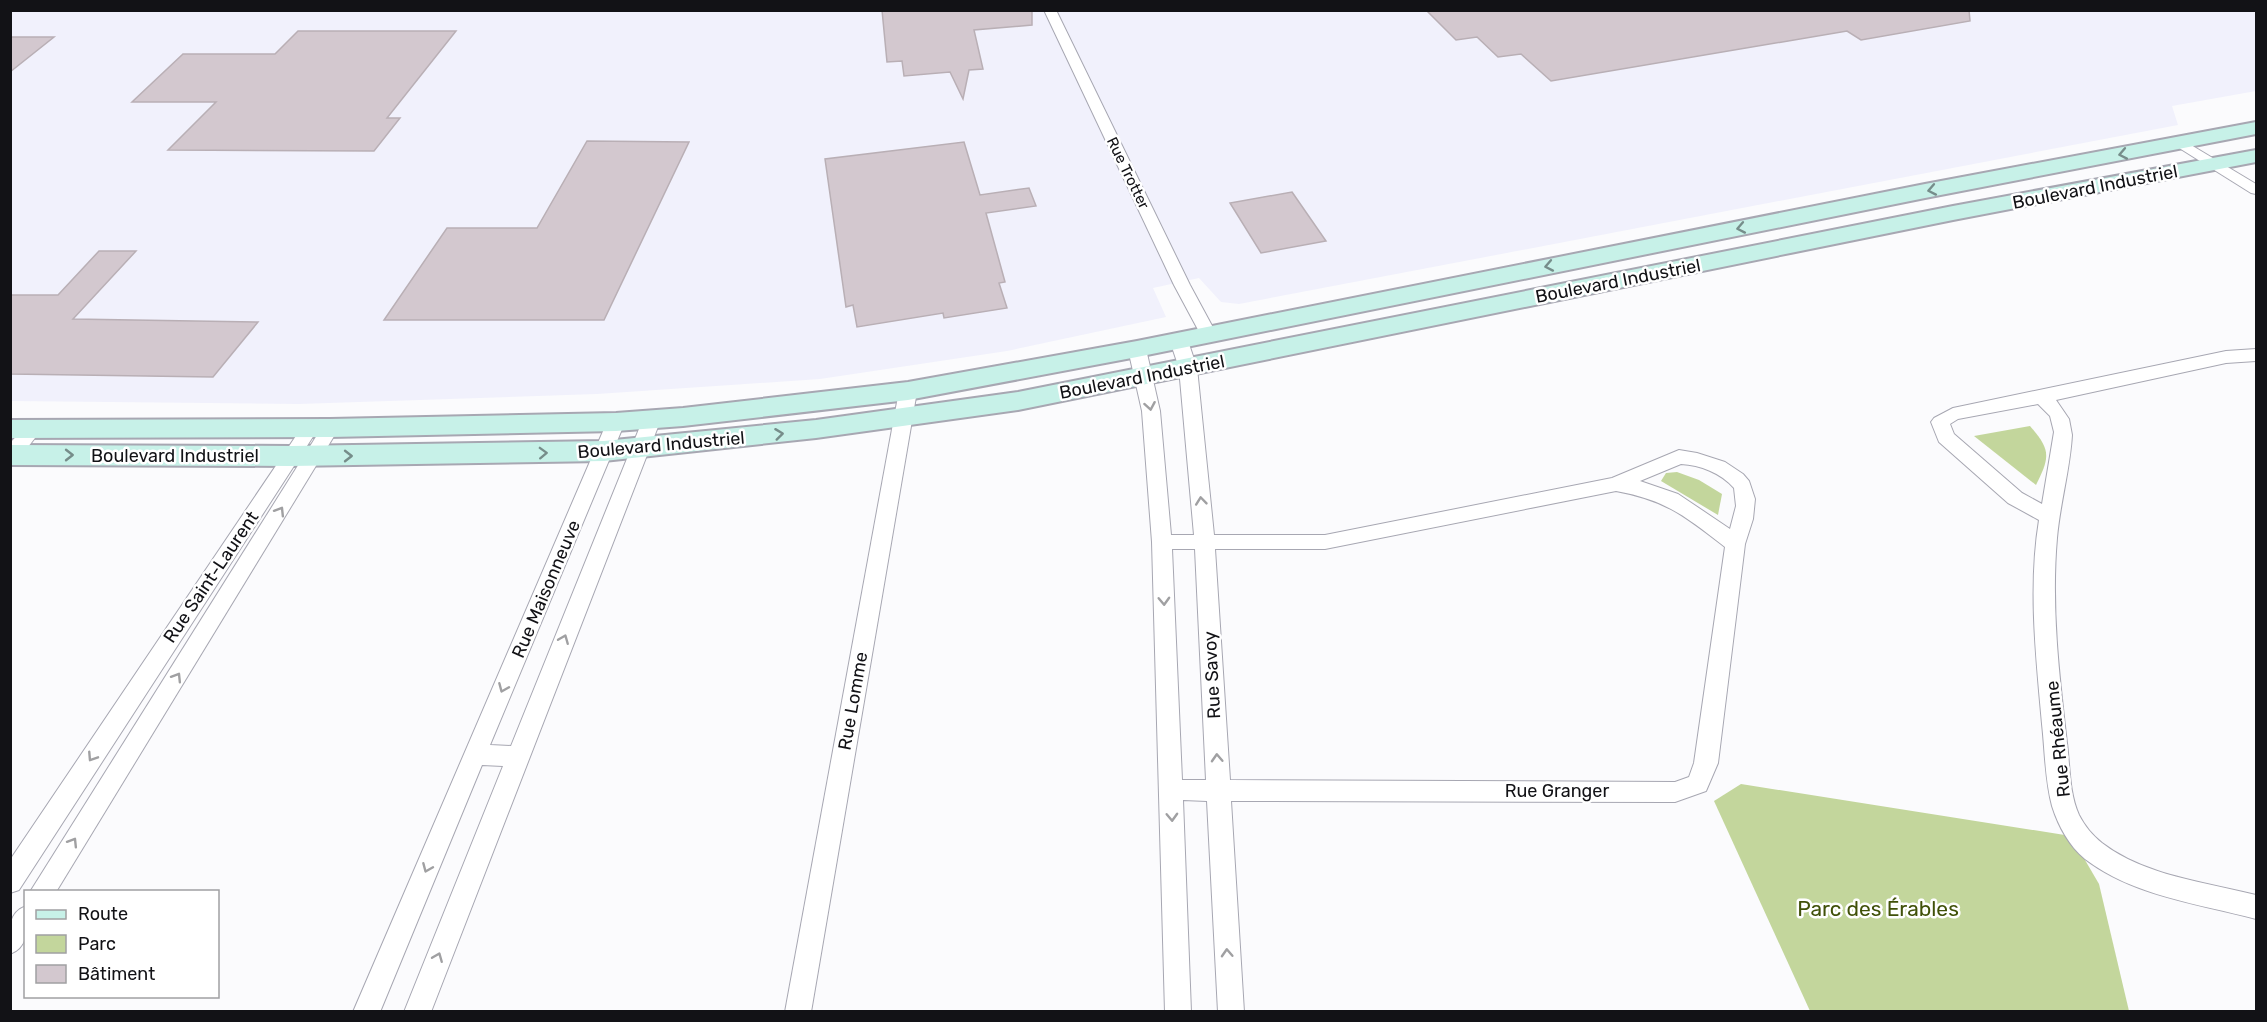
<svg xmlns="http://www.w3.org/2000/svg" width="2267" height="1022" font-family="Rubik,sans-serif">
  <style>
    .built { fill: #f1f1fc }
    .green { fill: #c3d69c }
    .building { fill: #d3c8cf; stroke: #b9afb5; stroke-width: 1.5 }
    .lines { fill: none; stroke-linecap: round; stroke-linejoin: round }
    .street-casing { stroke: #a7a7b2; stroke-width: 2 }
    .secondary-casing { stroke: #a7a7b2; stroke-width: 4 }
    .street { fill: #fff; fill-rule: evenodd }
    .secondary { fill: #c7f1e8; fill-rule: evenodd }
    .oneway { stroke: #768d8a }
    .oneway2 { stroke: #a0a0a2 }
    .labels { text-anchor: middle; stroke-width: 5; stroke-linejoin: round; paint-order: stroke }
    .far-street-label { font-size: 15px; fill: #121216; stroke: #fff }
    .street-label { font-size: 18px; fill: #121216; stroke: #fff }
    .near-park-label { font-size: 21px; fill: #405109; stroke: #fff }
  </style>
  <rect width="100%" height="100%" fill="#fbfbfd"/>
  <polygon class="built" points="11,11 2256,11 2256,91 2172,106 2178,125 1239,304 1221,302 1199,278 1153,288 1166,317 1007,351 820,379 597,394 299,404 11,401"/>
  <g class="green">
    <path d="M2030 426C2051 450 2050 457 2036 485L1974 436Z"/>
    <polygon points="1677,472 1699,480 1722,494 1718,515 1661,481 1666,473"/>
    <polygon points="1741,784 2071,836 2099,884 2129,1011 1810,1011 1714,801"/>
  </g>
  <g class="building">
    <polygon points="882,10 1032,10 1032,25 974,30 983,69 969,70 963,99 950,72 904,76 902,61 887,62"/>
    <polygon points="1426,10 1969,10 1970,21 1861,40 1847,31 1551,81 1521,54 1498,57 1477,37 1456,40"/>
    <polygon points="298,31 456,31 387,118 400,118 374,151 168,150 216,102 132,102 183,54 275,54"/>
    <polygon points="10,37 54,37 10,72"/>
    <polygon points="587,141 689,142 604,320 384,320 447,228 537,228"/>
    <polygon points="964,142 980,195 1029,188 1036,206 986,213 1005,282 999,283 1007,308 944,318 943,313 857,327 853,305 846,307 825,159"/>
    <polygon points="1292,192 1326,241 1261,253 1230,203"/>
    <polygon points="99,251 136,251 73,319 258,322 213,377 10,374 10,295 58,295"/>
  </g>
  <g class="lines">
    <g class="street-casing">
      <g id="street">
        <polygon points="1044,10 1056,10 1190,285 1217,335 1215,339 1203,339 1174,285"/>
        <polygon points="2181,139 2256,184 2256,194 2251,193 2176,146 2174,143"/>
        <path d="M1179 336 1185 337 1188 341 1197 368 1214 535H1325L1612 478 1679 450 1697 453 1725 462 1743 474 1749 481 1755 499 1753 519 1745 544 1718 763 1706 791 1675 802 1231 801 1244 1012H1218L1207 801 1183 800 1191 1012H1165L1152 542 1142 411 1128 349 1131 345H1143L1146 349 1160 411 1171 535H1194L1179 368 1170 341 1173 337ZM1681 464C1700 465 1721 473 1734 488L1736 506 1730 529 1678 494 1640 481ZM1616 491C1666 500 1685 516 1725 547L1694 763 1689 777 1675 782 1230 780 1215 549H1325ZM1172 549H1195L1206 780H1182Z"/>
        <path d="M2256 349V361L2226 363 2056 400 2069 419 2072 435C2070 470 2060 503 2057 538 2051 606 2059 675 2067 743 2070 766 2069 793 2079 815 2084 825 2093 836 2102 843 2145 876 2205 882 2256 895V919C2200 904 2133 896 2085 859 2069 846 2058 825 2052 806 2045 780 2045 751 2042 724 2036 657 2028 587 2039 520L2008 503 1939 442 1931 422 1934 418 1953 408 2226 351ZM2038 404 2050 416 2054 432 2042 504 2022 493 1954 434 1950 424 1958 419Z"/>
        <polygon points="908,385 914,387 917,391 811,1012 785,1012 899,391 902,387"/>
        <polygon points="652,413 658,415 661,419 431,1012 404,1012 503,766 482,765 380,1012 353,1012 607,422 610,418 616,416 622,418 625,422 490,745 511,746 643,419 646,415"/>
        <polygon points="310,422 316,424 319,428 316,432 19,890 10,893 10,860 304,424"/>
        <polygon points="330,422 336,424 339,428 56,892 30,892 324,424"/>
        <polygon points="33,423 39,425 42,429 17,461 10,462 10,443 27,425"/>
        <path d="M26 906C26 925 31 946 10 954 10 936 5 914 26 906Z"/>
      </g>
    </g>
    <g class="secondary-casing">
      <g id="secondary">
        <polygon points="2256,122 2256,134 1925,198 1137,357 908,400 683,426 616,431 330,437 10,438 10,420 330,419 616,413 683,408 908,382 1137,341 1925,184"/>
        <polygon points="2256,150 2256,162 1953,220 1018,410 816,438 604,461 291,466 10,465 10,445 291,446 604,441 816,420 1018,392 1953,206"/>
      </g>
    </g>
    <use href="#street" class="street"/>
    <use href="#secondary" class="secondary"/>
  </g>
  <defs><path id="oneway-chevron" d="M-2-3.5L2.5 0L-2 3.5" fill="none" stroke-width="1.6" stroke-linecap="round" stroke-linejoin="round" transform="scale(1.5)"/></defs>
  <g class="oneway">
    <use href="#oneway-chevron" transform="translate(2123 154) rotate(169)"/>
    <use href="#oneway-chevron" transform="translate(1932 190) rotate(169)"/>
    <use href="#oneway-chevron" transform="translate(1741 228) rotate(169)"/>
    <use href="#oneway-chevron" transform="translate(1549 266) rotate(169)"/>
    <use href="#oneway-chevron" transform="translate(779 434) rotate(-7)"/>
    <use href="#oneway-chevron" transform="translate(543 453) rotate(-2)"/>
    <use href="#oneway-chevron" transform="translate(69 455)"/>
    <use href="#oneway-chevron" transform="translate(348 456)"/>
  </g>
  <g class="oneway2">
    <use href="#oneway-chevron" transform="translate(1150 406) rotate(80)"/>
    <use href="#oneway-chevron" transform="translate(1201 501) rotate(-96)"/>
    <use href="#oneway-chevron" transform="translate(280 511) rotate(-58)"/>
    <use href="#oneway-chevron" transform="translate(1164 601) rotate(88)"/>
    <use href="#oneway-chevron" transform="translate(564 639) rotate(-68)"/>
    <use href="#oneway-chevron" transform="translate(177 677) rotate(-58)"/>
    <use href="#oneway-chevron" transform="translate(503 688) rotate(113)"/>
    <use href="#oneway-chevron" transform="translate(92 757) rotate(123)"/>
    <use href="#oneway-chevron" transform="translate(1217 758) rotate(-93)"/>
    <use href="#oneway-chevron" transform="translate(1172 817) rotate(88)"/>
    <use href="#oneway-chevron" transform="translate(73 842) rotate(-58)"/>
    <use href="#oneway-chevron" transform="translate(427 868) rotate(113)"/>
    <use href="#oneway-chevron" transform="translate(1227 953) rotate(-93)"/>
    <use href="#oneway-chevron" transform="translate(438 957) rotate(-68)"/>
  </g>
  <g class="labels">
    <g class="far-street-label">
      <text transform="translate(1128 173) rotate(64)" y="5">Rue Trotter</text>
    </g>
    <g class="street-label">
      <text transform="translate(2095 187) rotate(-11)" y="6">Boulevard Industriel</text>
      <text transform="translate(1618 281) rotate(-11)" y="6">Boulevard Industriel</text>
      <text transform="translate(1142 377) rotate(-11)" y="6">Boulevard Industriel</text>
      <text transform="translate(661 445) rotate(-5)" y="6">Boulevard Industriel</text>
      <text x="175" y="462">Boulevard Industriel</text>
      <text transform="translate(211 577) rotate(-56)" y="6">Rue Saint-Laurent</text>
      <text transform="translate(546 589) rotate(-67)" y="6">Rue Maisonneuve</text>
      <text transform="translate(1212 675) rotate(-93)" y="6">Rue Savoy</text>
      <text transform="translate(853 701) rotate(-80)" y="6">Rue Lomme</text>
      <text transform="translate(2058 739) rotate(-96)" y="6">Rue Rhéaume</text>
      <text x="1557" y="797">Rue Granger</text>
    </g>
    <g class="near-park-label">
      <text x="1878" y="916">Parc des Érables</text>
    </g>
  </g>
  <rect width="2267" height="1022" fill="none" stroke="#121216" stroke-width="24"/>
  <rect x="24" y="890" width="195" height="108" fill="#ffffff" stroke="#a0a0a2" stroke-width="1.5"/>
  <rect x="36" y="910" width="30" height="9" fill="#c7f1e8" stroke="#a0a0a2" stroke-width="1.5"/>
  <text x="78" y="920" font-size="18" fill="#121216">Route</text>
  <rect x="36" y="935" width="30" height="18" fill="#c3d69c" stroke="#a0a0a2" stroke-width="1.5"/>
  <text x="78" y="950" font-size="18" fill="#121216">Parc</text>
  <rect x="36" y="965" width="30" height="18" fill="#d3c8cf" stroke="#a0a0a2" stroke-width="1.5"/>
  <text x="78" y="980" font-size="18" fill="#121216">Bâtiment</text>
</svg>
